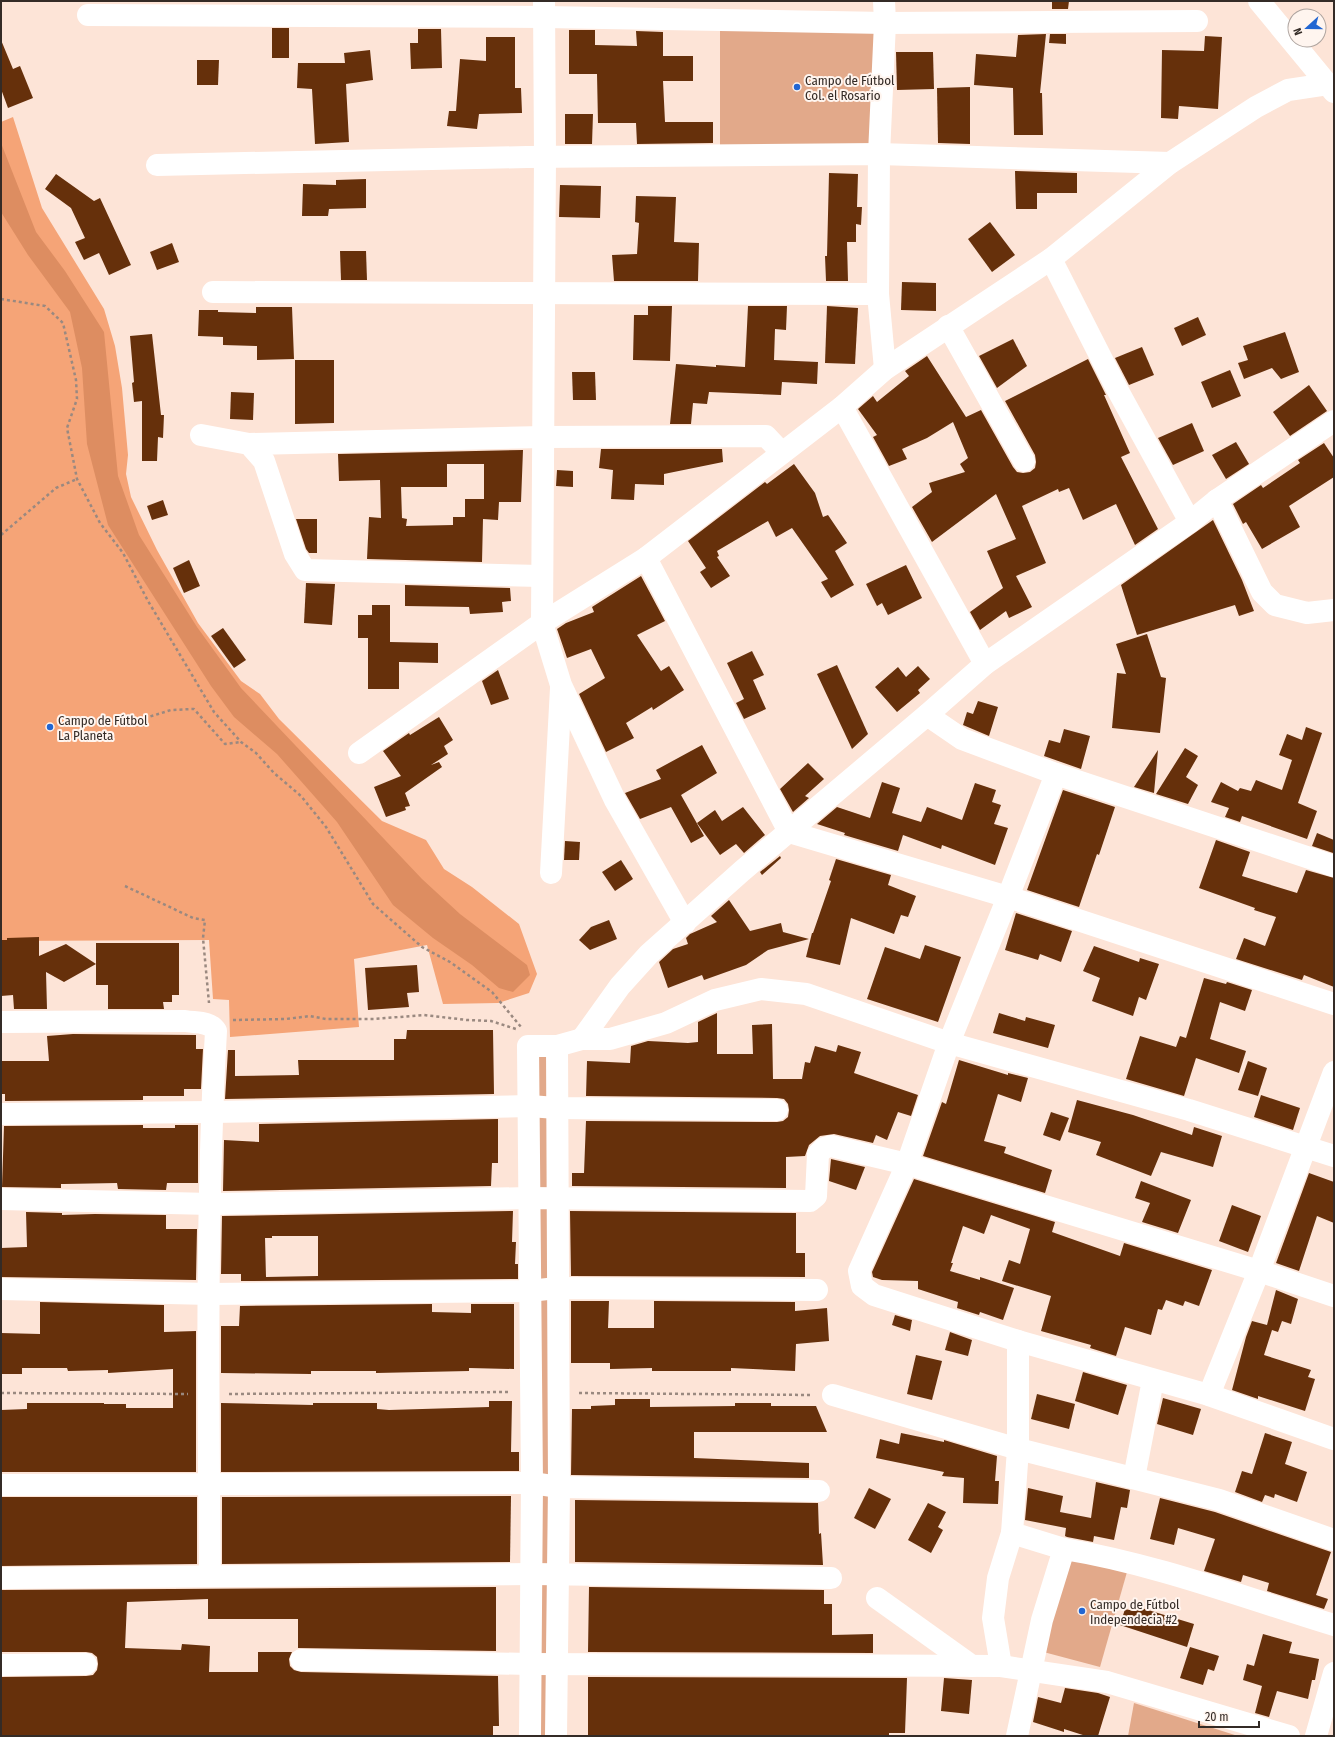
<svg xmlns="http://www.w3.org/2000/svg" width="1335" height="1737" font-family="'Fira Sans Condensed',sans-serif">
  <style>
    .green { fill: #e2a98a }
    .forest { fill: #f5a477 }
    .water { fill: #dd8d61 }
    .building { fill: #66300b; fill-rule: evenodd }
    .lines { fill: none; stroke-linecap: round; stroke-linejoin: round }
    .path { stroke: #9a8980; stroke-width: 2.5; stroke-dasharray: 3 3; stroke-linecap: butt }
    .street { stroke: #fff; stroke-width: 22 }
    .poi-dot { fill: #2266d2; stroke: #fff5ef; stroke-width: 1.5 }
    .labels { text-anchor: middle; stroke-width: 4; stroke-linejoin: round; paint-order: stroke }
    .poi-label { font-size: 13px; fill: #342b26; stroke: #fff5ef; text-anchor: start }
  </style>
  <rect width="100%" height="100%" fill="#fde4d7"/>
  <g class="green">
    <polygon points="874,21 876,151 720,151 720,22"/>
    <polygon points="554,1049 554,1736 532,1736 533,1054"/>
    <polygon points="1066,1554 1127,1572 1100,1667 1036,1650"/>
    <polygon points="1134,1703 1238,1736 1128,1736"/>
  </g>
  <polygon class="forest" points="13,117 42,208 104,309 115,346 122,388 128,455 126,474 131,497 157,550 198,623 241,681 260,694 279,719 382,821 426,840 444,869 472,887 519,924 537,974 529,993 498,1003 443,1004 427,945 354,959 359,1027 230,1037 229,1000 213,999 209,940 1,941 1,122"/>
  <polygon class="water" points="1,143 36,232 65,271 104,332 118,476 139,535 197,627 241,688 422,879 460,914 527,965 530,975 513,992 499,988 472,965 433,938 393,905 337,822 277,754 234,717 211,686 108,525 87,444 82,368 70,312 28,255 1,212"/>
  <g class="building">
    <polygon points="1052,1 1069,1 1068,9 1052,9"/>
    <rect x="272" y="28" width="17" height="30"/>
    <polygon points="418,29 441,29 442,68 411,69 410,43 418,43"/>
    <polygon points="569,30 595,30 595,45 637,46 636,31 663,32 663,56 693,56 693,81 663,81 665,122 713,122 713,143 637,144 636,123 598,123 597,74 569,74"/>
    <polygon points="1046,34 1040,93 1042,93 1043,135 1014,135 1013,88 974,85 976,54 1016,57 1018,35"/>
    <polygon points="1050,34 1066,34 1066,44 1049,43"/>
    <polygon points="1205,36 1222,37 1218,109 1179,106 1178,119 1161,118 1162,50 1204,51"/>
    <polygon points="486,37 515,37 515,88 521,88 522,113 479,114 477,129 447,126 449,111 456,111 460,59 486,61"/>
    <polygon points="1,40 13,69 20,66 33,98 8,108 1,89"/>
    <polygon points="370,50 373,80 346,84 349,142 315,144 312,89 297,88 298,63 345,63 344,53"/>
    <polygon points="896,52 933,52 934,89 897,90"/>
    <polygon points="197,60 219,60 218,85 197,85"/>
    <polygon points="970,87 970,144 938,143 937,88"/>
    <polygon points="565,114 593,114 592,144 565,144"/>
    <polygon points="1015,171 1077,173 1077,193 1037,193 1037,209 1016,209"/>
    <polygon points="829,173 858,174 857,207 862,207 861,225 856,224 856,242 847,242 848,281 826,281 825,256 827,256"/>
    <polygon points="56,174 94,201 100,198 131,265 109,275 99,253 84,260 75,242 85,238 71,208 45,189"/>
    <polygon points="366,179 366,208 329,209 328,216 302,216 303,184 336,185 336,180"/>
    <polygon points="560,185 601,186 600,218 559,217"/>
    <polygon points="636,196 676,197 674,242 699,243 698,281 614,281 612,255 637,254 639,223 635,222"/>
    <polygon points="990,222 1015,255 992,272 968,239"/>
    <polygon points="172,243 179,262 157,270 150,252"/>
    <polygon points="340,251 366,251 367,280 341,280"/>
    <polygon points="902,282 936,283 936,311 901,310"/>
    <polygon points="648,306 672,306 670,361 633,360 634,315 648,315"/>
    <polygon points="748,306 787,306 786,330 775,329 774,360 818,362 817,384 782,382 781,395 709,392 707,404 693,403 691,424 670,424 676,364 716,367 716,365 745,367"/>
    <polygon points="827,306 858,308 855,364 825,363"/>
    <polygon points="256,307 292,307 294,359 257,360 257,346 223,345 223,337 198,336 199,310 218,310 218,312 256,313"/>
    <polygon points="1198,317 1206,335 1182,346 1174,328"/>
    <polygon points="1285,332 1299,372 1281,379 1272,368 1244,379 1238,363 1248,360 1243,346"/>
    <polygon points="152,334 161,415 164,415 163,438 158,437 157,461 142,461 142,401 134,402 132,383 134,382 130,336"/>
    <polygon points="1013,339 1027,366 997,388 979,356"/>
    <polygon points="1142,347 1154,375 1129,385 1115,358"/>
    <polygon points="927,356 966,417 981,410 1013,467 1017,472 1023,473 1030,472 1035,468 1036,462 1035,455 1005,401 1088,359 1106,395 1104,395 1130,453 1121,457 1158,529 1135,545 1116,504 1083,520 1069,488 1059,492 1058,489 1022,506 1046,563 1016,576 1032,607 1009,618 1006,611 980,630 970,612 1003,588 987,551 1016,539 996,494 932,542 912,507 932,492 929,483 965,472 960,464 968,458 953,422 927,438 902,449 907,459 889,466 873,437 877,435 858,409 873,396 877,402 909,376 905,371"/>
    <polygon points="295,360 334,360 334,423 295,424"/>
    <polygon points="1230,370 1241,396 1212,408 1201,382"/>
    <polygon points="572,372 595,372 596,400 573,400"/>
    <polygon points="1309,385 1327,411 1290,436 1273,412"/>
    <polygon points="231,392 254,393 253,420 230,419"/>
    <polygon points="1192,423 1204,451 1173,465 1158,438"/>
    <polygon points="1236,442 1249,464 1226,479 1212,455"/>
    <polygon points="1324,443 1334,458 1334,477 1289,506 1300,527 1262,549 1246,522 1243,524 1233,504 1261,485 1263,488 1300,463 1298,460"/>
    <polygon points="601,449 722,449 723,462 664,474 664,485 635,484 634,500 611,499 613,470 599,468"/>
    <path d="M523 450 521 502H499L498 520 483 519 482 562 367 559 369 517 381 518 380 480 339 481 338 454ZM447 464H484V499H465V517H453V525L406 526 407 519 402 518 401 487H447Z"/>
    <polygon points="794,464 815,493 823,517 828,515 847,543 835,551 854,585 831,598 821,582 828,579 792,528 776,537 768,521 717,551 719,556 717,557 730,576 711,588 700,572 706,568 688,541 765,482 767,484"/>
    <polygon points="557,470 573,471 573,487 556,486"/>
    <polygon points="163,500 168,515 152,520 147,506"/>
    <polygon points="296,519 317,519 317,553 309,553 306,549"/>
    <polygon points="1213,520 1242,580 1254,611 1239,616 1235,605 1137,635 1121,585"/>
    <polygon points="189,560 200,586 184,593 173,568"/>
    <polygon points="906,565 922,598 888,615 882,603 877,606 866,584"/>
    <polygon points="641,576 665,621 637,635 661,671 669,666 684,690 653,710 652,707 626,723 634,738 606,752 579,694 605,678 591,649 567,658 557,629 566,623 594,612 592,607"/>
    <polygon points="306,583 335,584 332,625 304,623"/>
    <polygon points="405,585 510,588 511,601 502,602 503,612 470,614 469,607 405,606"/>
    <polygon points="372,605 390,605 390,642 438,643 438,663 399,662 399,689 368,689 368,638 358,638 358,615 372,615"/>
    <polygon points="223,628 246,660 234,668 211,636"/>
    <polygon points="1147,634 1161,677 1166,678 1160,733 1112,728 1117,673 1126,674 1116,644"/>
    <polygon points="752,651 764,675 753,680 766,709 744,719 736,703 744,699 727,663"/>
    <polygon points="837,665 868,734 852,749 817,674"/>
    <polygon points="918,666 930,679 918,690 920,693 897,712 875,687 898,667 906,677"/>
    <polygon points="498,670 509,699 491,705 482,681"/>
    <polygon points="978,701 998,707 989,736 963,725 967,712 973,714"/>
    <polygon points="439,717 453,740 444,746 448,754 431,765 439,762 442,767 405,793 410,806 405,807 406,810 386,817 374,787 401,776 383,751 409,733 410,735"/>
    <polygon points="1306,727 1322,733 1298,803 1317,811 1307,839 1242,816 1240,822 1225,817 1229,808 1211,802 1221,782 1238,791 1240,788 1251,791 1256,780 1282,790 1292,760 1279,755 1287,734 1302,740"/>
    <polygon points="1064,729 1090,736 1081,769 1044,756 1049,740 1060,743"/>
    <polygon points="702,745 717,773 681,795 704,836 691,843 671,807 640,819 625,793 661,779 656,770"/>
    <polygon points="1185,748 1198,756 1186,777 1198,785 1188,804 1156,794"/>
    <polygon points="1158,750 1154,793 1134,787"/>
    <polygon points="808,763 824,779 805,796 809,798 793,812 780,789"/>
    <polygon points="882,782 900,788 892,813 921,822 927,807 962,820 975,783 996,790 992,802 1001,805 994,824 1008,828 995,865 942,845 941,849 903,835 898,851 844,835 845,833 817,824 837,807 870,818"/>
    <polygon points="1063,790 1115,807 1099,855 1097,854 1079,907 1027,890"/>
    <polygon points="743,807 765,835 744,853 736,844 720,855 697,823 715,810 722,821"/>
    <polygon points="1317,833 1334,840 1333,853 1312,846"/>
    <polygon points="1216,840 1250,852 1242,876 1297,893 1306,870 1334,878 1334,987 1304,975 1302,980 1236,959 1244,938 1265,946 1276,917 1254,910 1255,908 1199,888"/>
    <polygon points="565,841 580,842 579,860 564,860"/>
    <polygon points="780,856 781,858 762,875 760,872"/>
    <polygon points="836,859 891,875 888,885 916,896 908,917 901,915 894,934 851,918 840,965 806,957 812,933 813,933 831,881 829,880"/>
    <polygon points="621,860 633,879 615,891 602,872"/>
    <polygon points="729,900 750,931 781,923 783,932 809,939 768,950 746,965 704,980 702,975 668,988 659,962 673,949 688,944 686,938 690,934 717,922 711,916"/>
    <polygon points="1016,913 1072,931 1061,962 1040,954 1038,960 1005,950"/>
    <polygon points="609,920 617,939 590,950 579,940 591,927"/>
    <polygon points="39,937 39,956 66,944 96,964 64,982 46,972 47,1009 14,1009 13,995 1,996 1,940 7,940 7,938"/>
    <polygon points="96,943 179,943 179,995 172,995 172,1002 163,1002 164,1009 108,1009 108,985 96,985"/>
    <polygon points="925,945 961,957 938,1022 867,999 885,947 920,959"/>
    <polygon points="1094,946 1139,962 1140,958 1159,964 1146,1000 1139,997 1133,1016 1092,1001 1100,978 1083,971"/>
    <polygon points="417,965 419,992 407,993 409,1007 368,1010 365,968"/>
    <polygon points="1204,978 1226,984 1227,982 1252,990 1245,1011 1220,1002 1210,1039 1246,1051 1239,1073 1196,1058 1184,1096 1126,1079 1140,1036 1176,1047 1180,1036 1186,1038"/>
    <polygon points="717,1013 717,1054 753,1054 752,1025 772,1024 773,1079 802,1079 805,1062 810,1063 815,1046 836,1052 838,1045 861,1052 854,1073 918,1095 911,1116 898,1112 887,1140 876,1135 873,1143 834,1134 820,1136 809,1145 805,1156 786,1157 786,1188 572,1186 572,1173 584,1173 586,1121 777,1122 783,1121 788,1117 789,1110 788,1104 784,1099 777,1098 586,1096 587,1061 630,1063 631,1046 648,1041 688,1043 698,1042 698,1022"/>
    <polygon points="999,1013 1025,1021 1026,1017 1055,1025 1048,1048 993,1033"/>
    <polygon points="407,1030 493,1030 494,1094 225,1099 228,1050 235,1050 235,1076 299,1075 298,1060 394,1060 394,1039 406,1039"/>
    <polygon points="73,1034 196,1035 196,1049 203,1049 201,1089 184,1089 184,1096 143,1096 143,1100 5,1101 5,1094 1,1094 1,1061 49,1061 47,1036"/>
    <polygon points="959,1060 1008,1075 1008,1073 1028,1078 1021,1102 998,1094 984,1141 1006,1147 1004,1153 1052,1170 1045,1193 923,1156 942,1102 946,1104"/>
    <polygon points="1248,1061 1267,1068 1258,1096 1238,1090"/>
    <polygon points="1261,1095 1300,1108 1293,1130 1254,1117"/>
    <polygon points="1077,1100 1133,1115 1192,1135 1194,1127 1222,1136 1213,1167 1161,1152 1151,1176 1096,1155 1101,1142 1068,1132"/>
    <polygon points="1051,1112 1069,1118 1060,1141 1043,1135"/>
    <polygon points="498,1119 498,1163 492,1163 491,1186 223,1191 224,1140 259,1142 259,1124"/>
    <polygon points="143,1125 143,1128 175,1128 175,1125 198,1125 198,1183 167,1183 166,1190 118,1189 117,1183 64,1184 61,1184 61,1188 2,1187 4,1126"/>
    <polygon points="831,1159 865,1167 856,1190 829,1181"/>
    <polygon points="1309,1173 1334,1182 1334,1223 1317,1216 1299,1271 1276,1263"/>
    <polygon points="914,1179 1055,1222 1052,1232 1120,1256 1124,1243 1212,1270 1199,1306 1185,1301 1183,1306 1166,1300 1162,1310 1158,1309 1151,1335 1125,1327 1116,1356 1090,1348 1091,1345 1041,1331 1051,1296 1002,1281 1009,1260 1020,1264 1030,1229 991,1215 984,1234 963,1226 951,1263 953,1263 950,1271 980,1280 980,1277 1014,1288 1003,1320 980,1312 979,1315 957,1308 958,1302 918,1289 918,1281 882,1280 873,1277 872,1272"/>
    <polygon points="1141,1181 1191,1200 1178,1233 1142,1222 1150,1203 1135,1198"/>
    <polygon points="1232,1205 1261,1216 1248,1252 1219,1241"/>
    <path d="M513 1211 512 1242H516L515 1264H518V1279L241 1281V1274H221L222 1216ZM272 1236H318V1276L266 1277 265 1238H272Z"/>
    <polygon points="570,1211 796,1213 796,1253 805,1253 805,1277 571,1276"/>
    <polygon points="26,1212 62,1213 62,1215 95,1214 166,1215 166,1229 197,1229 196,1280 1,1277 1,1248 27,1247"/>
    <polygon points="1276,1290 1298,1299 1291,1324 1282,1321 1278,1332 1272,1330 1264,1355 1311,1370 1308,1377 1315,1379 1305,1411 1258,1396 1258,1399 1232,1390 1246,1337 1252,1321 1267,1325"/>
    <polygon points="571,1301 609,1301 608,1328 654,1328 654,1301 795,1302 795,1311 827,1308 829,1341 796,1344 795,1371 731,1368 731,1371 652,1371 652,1368 610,1369 610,1363 571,1363"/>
    <polygon points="40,1302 164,1305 164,1332 196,1331 196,1472 1,1472 1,1410 27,1409 27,1403 104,1403 104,1404 126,1404 126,1408 173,1408 173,1369 108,1373 108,1370 68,1371 67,1368 22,1368 22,1374 1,1374 1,1333 40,1334"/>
    <polygon points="432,1304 432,1312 471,1313 471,1304 514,1304 514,1369 469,1368 469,1371 376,1373 376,1371 311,1371 311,1374 221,1373 221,1326 239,1326 240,1306"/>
    <polygon points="895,1315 912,1320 910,1331 892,1325"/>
    <polygon points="950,1332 972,1340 968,1356 945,1350"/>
    <polygon points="916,1355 942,1361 932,1400 907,1394"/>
    <polygon points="1083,1372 1127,1385 1118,1415 1075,1401"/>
    <polygon points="1037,1394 1075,1404 1069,1429 1031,1419"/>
    <polygon points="1163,1398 1201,1409 1193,1435 1157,1424"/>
    <polygon points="615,1399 650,1399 650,1407 735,1406 735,1403 771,1403 771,1406 816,1406 827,1432 694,1432 694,1458 809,1463 809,1478 571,1475 572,1409 591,1409 591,1406 615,1405"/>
    <polygon points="489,1401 512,1401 511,1452 519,1452 519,1471 221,1472 221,1403 313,1405 313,1403 377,1403 377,1409 389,1410 489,1407"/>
    <polygon points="901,1433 944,1442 944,1440 997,1456 995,1481 999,1481 998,1504 963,1503 964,1478 942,1476 944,1472 876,1458 880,1439 899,1444"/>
    <polygon points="1265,1433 1292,1442 1285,1464 1307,1472 1297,1502 1275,1494 1274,1498 1265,1495 1262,1502 1235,1492 1242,1471 1252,1474"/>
    <polygon points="1096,1482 1130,1490 1127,1508 1121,1507 1114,1540 1094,1536 1093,1542 1067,1537 1065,1536 1066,1528 1025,1520 1028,1488 1063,1496 1060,1512 1091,1518"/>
    <polygon points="869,1488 891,1499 875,1529 854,1518"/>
    <polygon points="511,1496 510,1562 222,1564 222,1497"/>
    <polygon points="1,1497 197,1497 197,1564 1,1566"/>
    <polygon points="1160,1498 1215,1512 1331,1552 1316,1595 1328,1599 1324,1609 1267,1591 1269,1583 1243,1575 1241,1582 1204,1571 1215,1539 1178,1528 1174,1545 1150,1539"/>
    <polygon points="575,1500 818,1503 819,1534 821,1533 823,1565 575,1562"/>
    <polygon points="928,1503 946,1512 938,1527 943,1530 931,1553 908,1540"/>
    <polygon points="496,1587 496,1651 298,1648 298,1619 208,1619 208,1599 127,1602 125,1648 181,1650 182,1644 210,1646 209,1672 258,1672 258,1652 292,1652 289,1659 290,1666 294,1670 301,1672 498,1676 499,1726 493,1726 493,1736 1,1736 1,1677 86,1676 93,1675 97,1670 98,1664 97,1657 92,1653 86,1652 1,1652 1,1590"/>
    <polygon points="589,1587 824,1590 824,1604 832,1604 832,1635 873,1634 873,1653 588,1652"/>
    <polygon points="1135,1606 1194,1624 1187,1647 1120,1625 1125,1609 1134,1611"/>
    <polygon points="1263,1634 1292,1642 1289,1653 1319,1659 1315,1680 1312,1680 1308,1699 1277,1691 1269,1717 1255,1713 1262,1686 1243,1680 1247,1664 1254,1666"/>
    <polygon points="1190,1647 1219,1656 1214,1671 1208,1669 1203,1685 1180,1678"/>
    <polygon points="588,1677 907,1678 905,1733 889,1733 889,1735 877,1736 588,1736"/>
    <polygon points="944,1678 972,1680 969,1714 941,1711"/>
    <polygon points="1065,1688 1098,1693 1110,1697 1098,1736 1086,1736 1064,1729 1064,1732 1033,1722 1038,1697 1061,1703"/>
  </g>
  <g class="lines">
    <g class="path">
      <polyline points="1,299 45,306 63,323 76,380 77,399 67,428 77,479 100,523 123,553 148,601 214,712 241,742 256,753 274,773 301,796 326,827 373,904 422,947 450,962 492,992 521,1027"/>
      <polyline points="1,535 56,488 77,479"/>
      <polyline points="139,720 171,710 194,709 225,744 241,742"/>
      <polyline points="125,886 193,918 205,920 203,938 209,1003"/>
      <polyline points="233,1020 286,1019 310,1016 326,1019 374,1019 424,1015 467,1020 491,1021 516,1029"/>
      <polyline points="1,1393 188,1394"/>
      <polyline points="579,1393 812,1395"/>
      <polyline points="229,1394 510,1392"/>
    </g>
    <g class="street">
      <polyline points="544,1 545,156 542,623 561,685 615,800 685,923"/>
      <polyline points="884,1 885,23 879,154 878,294 885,369"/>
      <polyline points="1259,1 1334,92"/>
      <polyline points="88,15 544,17 885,23 1197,21"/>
      <polyline points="157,165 527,157 879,154 1170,163"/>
      <polyline points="1051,259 1117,389 1190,522"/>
      <polyline points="213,292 878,294"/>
      <polyline points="948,326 1024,461"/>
      <polyline points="842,407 985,664"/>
      <polyline points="201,435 249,444 264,461 295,554 305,570 541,576"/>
      <polyline points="249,444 543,437 766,436 782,453"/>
      <polyline points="1217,500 1262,592 1275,605 1307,613 1334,610"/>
      <polyline points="646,558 789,832 1008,897 1334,1004"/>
      <polyline points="927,715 962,739 1056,774 1334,866"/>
      <polyline points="359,753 542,623 646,558 842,407 885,369 1051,259 1170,163 1256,107 1288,90 1328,84"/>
      <polyline points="1056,774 1008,897 949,1043 907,1164 859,1271 862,1286 874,1295 1018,1341 1209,1395 1334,1439"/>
      <polyline points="551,873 561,688"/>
      <path d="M1 1022 185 1021C196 1023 210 1021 216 1031 206 1212 208 1395 210 1576"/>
      <polyline points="582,1039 620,986 649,954 742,871 927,715 985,664 1190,522 1217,500 1334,421"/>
      <polyline points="1,1114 212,1112 530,1106 556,1108 777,1110"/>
      <polyline points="1,1199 211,1204 530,1198 810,1201 816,1196 818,1154 824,1148 831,1146 907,1164 1259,1271 1334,1296"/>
      <polyline points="1,1289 210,1294 529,1291 557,1288 817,1290"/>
      <polyline points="1018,1341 1018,1449 1012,1533 1064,1549"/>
      <polyline points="833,1395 1018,1449 1219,1500 1334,1540"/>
      <polyline points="1209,1395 1259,1271 1334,1072"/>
      <polyline points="1134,1478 1153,1380"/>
      <polyline points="1,1485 532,1483 559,1487 819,1491"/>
      <polyline points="1,1578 532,1574 831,1578"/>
      <polyline points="877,1598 972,1666"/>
      <polyline points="301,1660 530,1664 1001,1666 1107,1682 1289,1736"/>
      <polyline points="1,1665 86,1664"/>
      <polyline points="1001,1666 993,1618 998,1578 1012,1533"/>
      <polyline points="530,1736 532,1483 528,1046 557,1046 582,1039 610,1039 666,1023 715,1000 761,989 806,994 949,1043 1189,1110 1334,1156"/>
      <polyline points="556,1736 559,1487 557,1046"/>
      <path d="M1017 1736 1042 1620 1064 1549C1156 1564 1245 1598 1334 1625"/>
      <polyline points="1316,1736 1334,1673"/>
    </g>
  </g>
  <g class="poi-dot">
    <circle cx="797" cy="87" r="4"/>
    <circle cx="50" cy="727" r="4"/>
    <circle cx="1082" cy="1611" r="4"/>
  </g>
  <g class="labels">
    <g class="poi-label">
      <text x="805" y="85">Campo de Fútbol<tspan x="805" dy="15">Col. el Rosario</tspan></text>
      <text x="58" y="725">Campo de Fútbol<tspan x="58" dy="15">La Planeta</tspan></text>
      <text x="1090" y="1609">Campo de Fútbol<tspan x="1090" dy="15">Independecia #2</tspan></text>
    </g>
  </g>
  <rect width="1335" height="1737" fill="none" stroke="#342b26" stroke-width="4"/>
  <g transform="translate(1307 28) rotate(249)"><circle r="19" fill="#fff5ef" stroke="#aea49f"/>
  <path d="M0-3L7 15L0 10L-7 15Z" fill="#2266d2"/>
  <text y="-6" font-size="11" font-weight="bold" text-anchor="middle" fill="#342b26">N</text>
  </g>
  <path d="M1199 1721v6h60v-6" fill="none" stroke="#342b26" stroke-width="2"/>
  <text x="1205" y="1721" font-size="12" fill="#342b26" stroke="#fff5ef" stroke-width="3" paint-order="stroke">20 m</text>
</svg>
